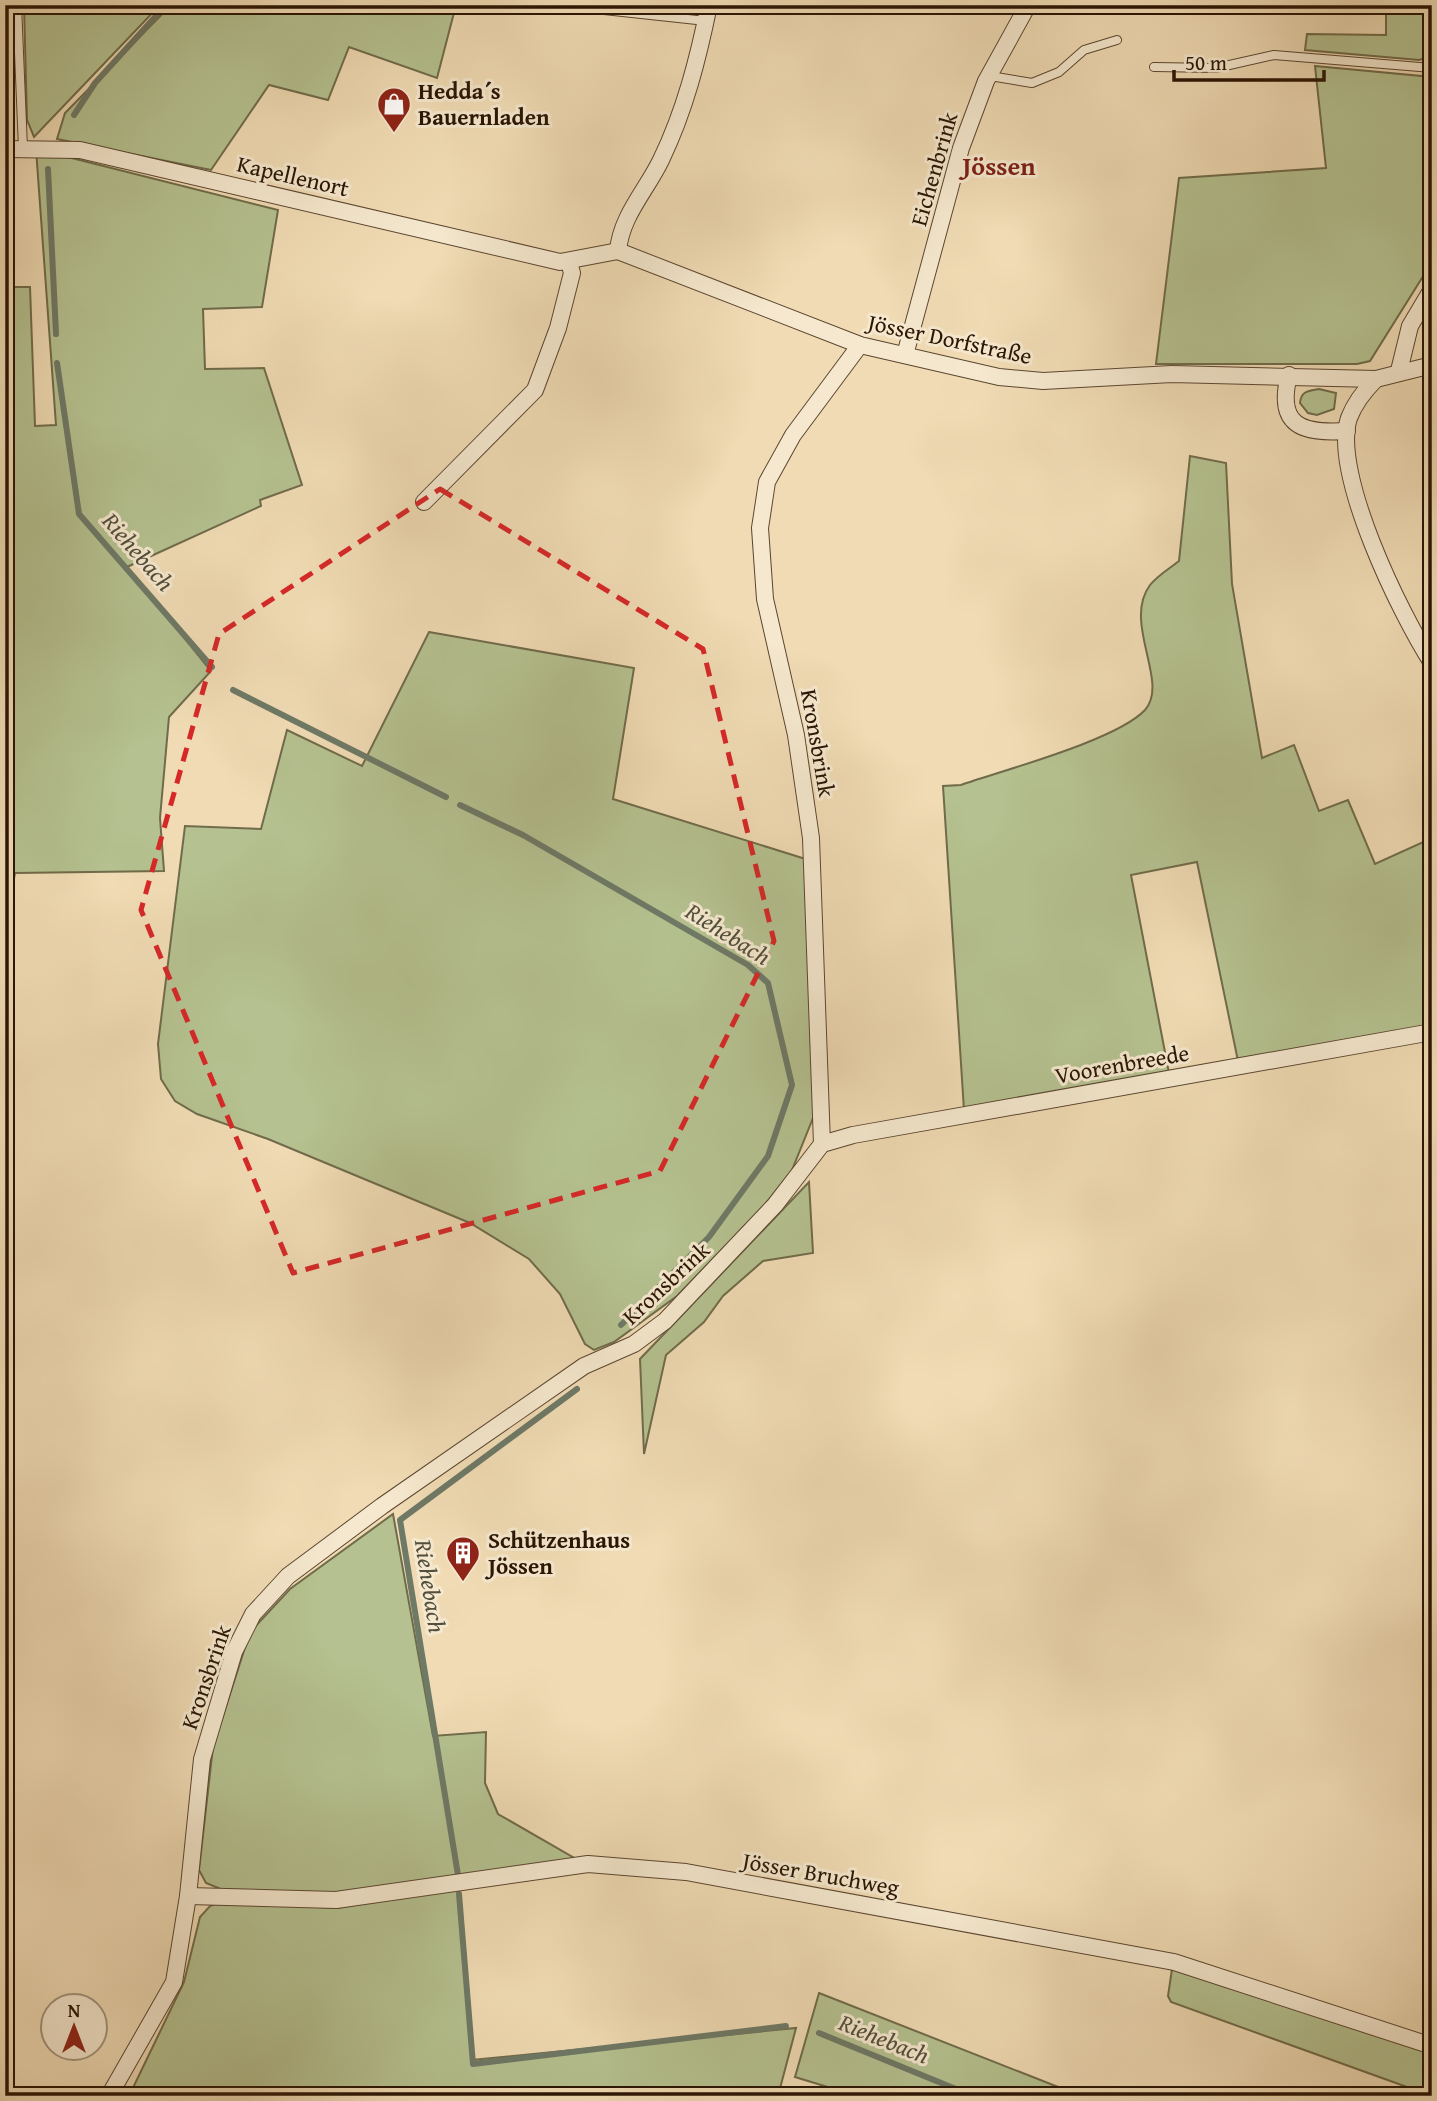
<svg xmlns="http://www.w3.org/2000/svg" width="1437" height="2101" font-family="'Gentium Book Plus',serif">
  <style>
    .green { fill: #b5c190; stroke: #706b4a; stroke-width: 2 }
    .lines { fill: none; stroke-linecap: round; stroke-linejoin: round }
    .stream { stroke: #6e7966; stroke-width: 6 }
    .service-casing { stroke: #5c4630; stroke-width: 10 }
    .minor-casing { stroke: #5c4630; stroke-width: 18 }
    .service { stroke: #f5e8ce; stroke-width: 8 }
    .minor { stroke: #f5e8ce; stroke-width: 16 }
    .marked { fill: none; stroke: #d62828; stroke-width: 5; stroke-dasharray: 14 9; stroke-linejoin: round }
    .labels { text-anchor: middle; stroke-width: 6; stroke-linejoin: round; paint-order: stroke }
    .poi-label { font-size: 23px; font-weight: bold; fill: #2a1504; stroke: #f5e8ce; text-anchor: start }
    .street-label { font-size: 23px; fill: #2a1504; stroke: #f5e8ce }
    .water-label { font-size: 24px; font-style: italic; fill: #524f3d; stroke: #f5e8ce }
    .quarter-label { font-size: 26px; font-weight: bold; fill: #7a1f14; stroke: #f5e8ce }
  </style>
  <rect width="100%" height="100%" fill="#f0dbb4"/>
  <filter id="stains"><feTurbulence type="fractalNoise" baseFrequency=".00286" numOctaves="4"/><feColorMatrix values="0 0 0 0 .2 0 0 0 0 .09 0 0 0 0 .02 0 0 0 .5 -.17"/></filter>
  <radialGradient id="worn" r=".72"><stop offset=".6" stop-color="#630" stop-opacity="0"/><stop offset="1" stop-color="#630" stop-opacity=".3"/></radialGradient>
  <g class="green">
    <polygon points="24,5 160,5 34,137 27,120"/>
    <polygon points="171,5 456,5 437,78 349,47 328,100 269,85 211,170 57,139 65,113"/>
    <polygon points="1386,5 1432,5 1432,56 1419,60 1305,50 1307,34 1386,35"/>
    <polygon points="1315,66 1432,77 1432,262 1370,361 1357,364 1156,364 1179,178 1326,168"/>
    <polygon points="36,149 278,210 262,307 203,309 205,369 264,368 302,485 260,500 261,506 127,567 211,671 169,717 160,818 164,871 15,873 5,925 5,287 30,287 35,426 56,425"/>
    <path d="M1319 389 1336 393 1334 409 1317 415 1308 413 1300 403C1301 391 1308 391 1319 389Z"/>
    <path d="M1190 456 1226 463 1232 584 1262 758 1294 745 1319 811 1348 800 1375 864 1432 838V1026L1238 1061 1197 862 1131 875 1169 1073 964 1110 943 786 961 785C1004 770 1117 740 1145 710 1170 682 1122 623 1150 585 1157 576 1170 568 1179 561Z"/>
    <polygon points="429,632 634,668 613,799 812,861 815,1113 792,1170 762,1208 677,1296 614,1342 594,1350 585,1344 560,1294 529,1259 470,1223 268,1139 197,1114 175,1101 161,1079 158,1044 185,826 261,829 287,730 362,766"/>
    <polygon points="809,1182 813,1253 763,1261 723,1296 704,1322 666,1355 644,1454 640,1359"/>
    <polygon points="393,1514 433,1736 486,1732 485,1783 498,1814 576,1859 335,1896 223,1890 206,1883 199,1870 213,1747 250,1632 290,1589"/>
    <polygon points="459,1888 472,2060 796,2028 778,2096 129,2096 184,1982 200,1917 210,1906 221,1902 337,1908"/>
    <polygon points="1172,1969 1432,2053 1432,2096 1171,2002 1168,1996"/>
    <polygon points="819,1993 1081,2096 857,2096 795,2077"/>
  </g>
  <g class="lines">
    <g class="stream">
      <polyline points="74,115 95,83 166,5"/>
      <polyline points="48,169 56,334"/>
      <polyline points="57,363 79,514 212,667"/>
      <polyline points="233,690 446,797"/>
      <polyline points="460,805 523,835 748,965 768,983 792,1085 768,1156 709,1237 621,1325"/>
      <polyline points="458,1875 400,1520 577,1389"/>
      <polyline points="459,1894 473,2064 786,2026"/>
      <polyline points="819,2033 973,2096"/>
    </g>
    <g class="service-casing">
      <g id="service">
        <polyline points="17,5 23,148"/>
        <polyline points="567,6 706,21"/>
        <polyline points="1154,67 1216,68 1274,55 1432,68"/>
        <polyline points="990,76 1032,83 1059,72 1084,50 1117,40"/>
      </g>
    </g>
    <g class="minor-casing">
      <g id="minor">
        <polyline points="5,149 80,150 560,262 618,251"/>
        <polyline points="618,251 860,345 999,377 1043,381 1172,374 1376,379 1432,365"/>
        <path d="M618 251C621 216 646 191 661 160 685 110 698 59 709 5"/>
        <polyline points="905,355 961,148 986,81 1028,5"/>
        <polyline points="1399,371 1410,326 1432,289"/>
        <path d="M1289 375C1276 426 1302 434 1347 431"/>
        <path d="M1376 379C1364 391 1355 402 1349 418 1331 473 1401 615 1432 663"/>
        <polyline points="424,502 535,390 558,328 572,273 569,262"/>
        <polyline points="822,1144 853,1135 1432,1032"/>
        <polyline points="188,1896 336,1900 588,1864 686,1872 1174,1962 1432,2046"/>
        <polyline points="109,2096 174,1982 188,1896 202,1759 234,1652 253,1614 288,1576 382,1506 584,1366 634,1344 665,1321 775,1205 822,1144 811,838 796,735 765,599 760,528 767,482 793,435 860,345"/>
      </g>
    </g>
    <use href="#service" class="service"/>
    <use href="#minor" class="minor"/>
  </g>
  <path class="marked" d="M440 489 703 649 774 941 660 1171 293 1273 141 910 219 634Z"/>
  <defs>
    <g id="shop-pin" transform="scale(1.75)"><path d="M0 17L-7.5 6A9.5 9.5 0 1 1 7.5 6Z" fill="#8f2418" stroke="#f5e8ce"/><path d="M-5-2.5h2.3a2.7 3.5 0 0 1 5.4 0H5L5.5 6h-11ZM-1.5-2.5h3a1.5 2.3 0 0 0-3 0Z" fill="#fff"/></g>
    <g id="building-pin" transform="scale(1.75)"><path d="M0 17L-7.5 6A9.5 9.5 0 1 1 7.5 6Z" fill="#8f2418" stroke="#f5e8ce"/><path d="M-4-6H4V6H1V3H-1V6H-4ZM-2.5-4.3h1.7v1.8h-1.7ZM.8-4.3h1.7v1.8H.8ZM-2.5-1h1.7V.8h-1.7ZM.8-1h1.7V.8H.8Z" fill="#fff"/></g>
  </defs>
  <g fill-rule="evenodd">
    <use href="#shop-pin" x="394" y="104"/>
    <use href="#building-pin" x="463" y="1553"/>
  </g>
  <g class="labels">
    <g class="poi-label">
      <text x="418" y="99">Hedda´s<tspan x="418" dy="26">Bauernladen</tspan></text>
      <text x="488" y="1548">Schützenhaus<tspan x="488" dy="26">Jössen</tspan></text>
    </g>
    <g class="street-label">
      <text transform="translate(934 169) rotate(-74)" y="8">Eichenbrink</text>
      <text transform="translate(293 176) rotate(13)" y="8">Kapellenort</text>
      <text transform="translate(950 339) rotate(12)" y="8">Jösser Dorfstraße</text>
      <text transform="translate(818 743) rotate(80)" y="8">Kronsbrink</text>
      <text transform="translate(1122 1064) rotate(-10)" y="8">Voorenbreede</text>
      <text transform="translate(666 1283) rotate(-43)" y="8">Kronsbrink</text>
      <text transform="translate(206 1677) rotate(-71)" y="8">Kronsbrink</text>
      <text transform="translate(821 1874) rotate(10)" y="8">Jösser Bruchweg</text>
    </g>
    <g class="water-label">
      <text transform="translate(138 552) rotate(49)" y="8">Riehebach</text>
      <text transform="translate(728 934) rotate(32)" y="8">Riehebach</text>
      <text transform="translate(430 1586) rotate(81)" y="8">Riehebach</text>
      <text transform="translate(884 2039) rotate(22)" y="8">Riehebach</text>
    </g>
    <g class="quarter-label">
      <text x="999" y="175">Jössen</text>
    </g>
  </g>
  <rect width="1437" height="2101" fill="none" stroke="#f0dbb4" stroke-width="28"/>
  <rect x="7" y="7" width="1423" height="2087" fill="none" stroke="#2a1504" stroke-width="3.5"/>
  <rect x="14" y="14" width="1409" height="2073" fill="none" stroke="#2a1504" stroke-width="2"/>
  <g transform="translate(74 2027)"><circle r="33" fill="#f5e8ce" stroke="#a4947d" stroke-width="2"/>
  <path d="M0-5L12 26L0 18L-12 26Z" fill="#8f2418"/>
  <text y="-10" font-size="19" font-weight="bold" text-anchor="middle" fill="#2a1504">N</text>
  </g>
  <path d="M1174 70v10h150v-10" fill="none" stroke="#2a1504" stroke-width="3.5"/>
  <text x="1185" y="70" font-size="21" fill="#2a1504" stroke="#f5e8ce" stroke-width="5" paint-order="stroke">50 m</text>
  <rect width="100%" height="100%" filter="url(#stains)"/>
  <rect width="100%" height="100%" fill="url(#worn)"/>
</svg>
